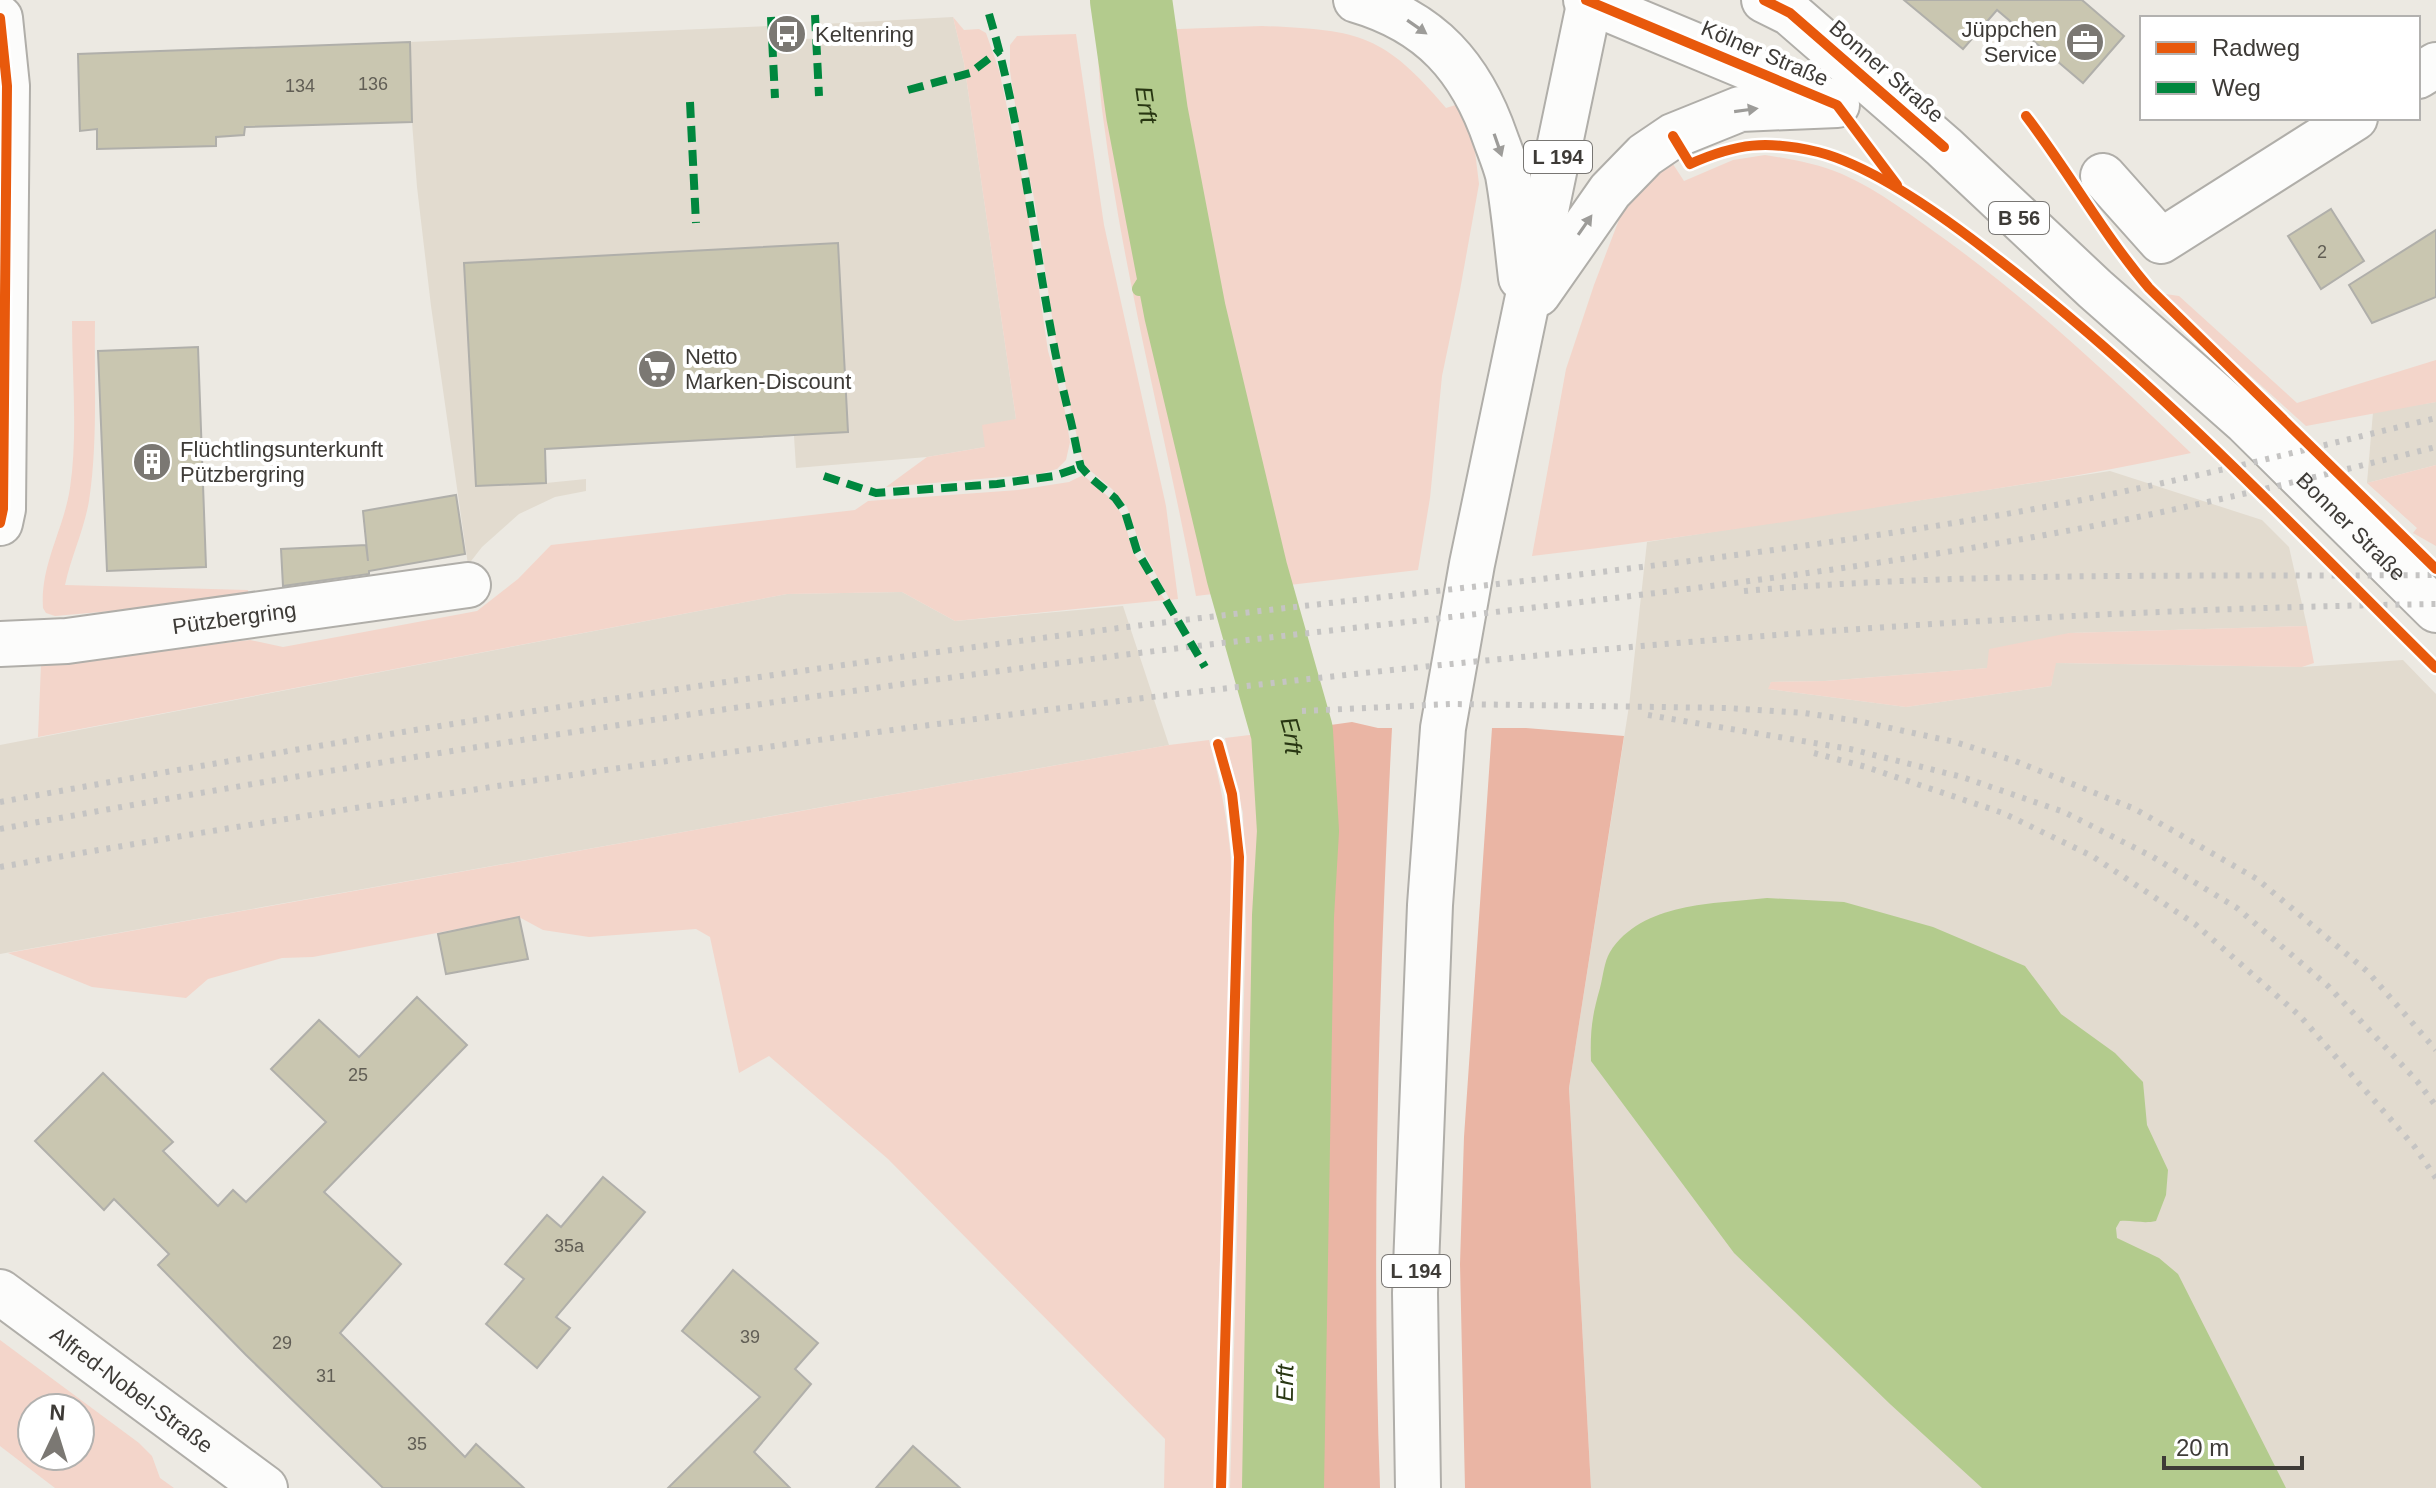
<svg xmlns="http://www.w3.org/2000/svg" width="2436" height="1488" font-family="Helvetica,sans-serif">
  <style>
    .built { fill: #e2dbcf }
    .green { fill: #f3d5ca; fill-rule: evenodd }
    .forest { fill: #eab5a4 }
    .water { fill: #b3cb8d }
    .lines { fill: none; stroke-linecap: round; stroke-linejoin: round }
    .stream { stroke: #b3cb8d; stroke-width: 14 }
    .river { stroke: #b3cb8d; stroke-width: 82 }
    .building { fill: #c9c6b0; stroke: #b0afaa; stroke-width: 2 }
    .minor-casing { stroke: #b0aea9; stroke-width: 48 }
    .major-casing { stroke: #b0aea9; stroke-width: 48 }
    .minor { stroke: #fcfcfb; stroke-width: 44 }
    .major { stroke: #fcfcfb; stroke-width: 44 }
    .rail { stroke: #c5c4c3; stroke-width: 6; stroke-dasharray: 4 8; stroke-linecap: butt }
    .quiet { stroke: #00873e; stroke-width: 8; stroke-dasharray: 16 8; stroke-linecap: butt }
    .cycleway-casing { stroke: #fff; stroke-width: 15 }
    .cycleway { stroke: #e8590c; stroke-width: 10 }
    .oneway { fill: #9d9c99 }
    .labels { text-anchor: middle; stroke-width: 8; stroke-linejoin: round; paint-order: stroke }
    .number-label { font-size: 18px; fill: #615e55 }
    .shield { fill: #fff; stroke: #787673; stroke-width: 2 }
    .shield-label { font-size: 20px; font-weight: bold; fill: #3e3b37 }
    .poi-label { font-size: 22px; fill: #3e3b37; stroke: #fff; text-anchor: start }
    .street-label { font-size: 22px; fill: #3e3b37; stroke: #fff }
    .water-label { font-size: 24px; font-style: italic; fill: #283612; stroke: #fff }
  </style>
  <rect width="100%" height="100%" fill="#ece9e2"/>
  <g class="built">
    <polygon points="953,17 964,63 1016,419 985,447 927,457 796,468 794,436 545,449 546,483 586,479 586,491 555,497 519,514 482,547 468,565 431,306 417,187 412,122 410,42 767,26 768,41 823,38 823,24"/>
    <polygon points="2436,402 2436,465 2367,483 2373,412"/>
    <polygon points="2110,471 2262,520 2289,547 2307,626 2069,633 1988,668 1825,681 1771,682 1769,689 1906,707 2051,686 2055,663 2302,667 2403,660 2436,694 2436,1488 1591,1488 1569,1088 1629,706 1647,542"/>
    <polygon points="902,592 955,621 1123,606 1169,745 0,954 0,745 787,594"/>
  </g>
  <g class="green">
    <polygon points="953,17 964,30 979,29 986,33 999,70 1024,187 1048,351 1064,406 1070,442 1066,460 1057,469 1039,474 886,487 927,457 985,447 982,425 1016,419 964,63"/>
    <path d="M1262 26C1357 30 1383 33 1446 108L1462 103 1473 135 1479 184 1460 290 1442 376 1430 498 1418 570 1196 596C1166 436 1124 279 1103 117 1099 89 1099 60 1096 32Z"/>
    <polygon points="1076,34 1104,225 1166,506 1178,599 1170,600 1140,545 1127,507 1112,489 1086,467 1081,455 1056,343 1034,198 1018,124 1010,71 1010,45 1017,36"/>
    <path d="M1765 155C1791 159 1818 164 1842 174 1880 191 1912 216 1946 240 2034 304 2112 378 2191 453 2100 473 2008 487 1916 501 1789 522 1661 541 1532 556L1566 369 1594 285 1620 217 1647 181 1671 161 1684 181 1733 160Z"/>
    <polygon points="2159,293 2179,296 2297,403 2436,360 2436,402 2306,426"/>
    <path d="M72 321H95C94 381 98 442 89 501 84 530 71 557 65 585L248 590 249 599 55 616 46 613 43 608C40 565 64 529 70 488 78 434 72 376 72 321Z"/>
    <polygon points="2436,465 2436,546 2413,533 2417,528 2367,483"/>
    <polygon points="1083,475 1111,499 1122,515 1134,554 1165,600 955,621 902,592 787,594 38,737 41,665 250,640 283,647 477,611 518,579 551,545 855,510 868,501 1018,490 1069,482"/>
    <polygon points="2307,626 2314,663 2302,667 2056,663 2051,686 1906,707 1768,689 1771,682 1825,681 1987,668 1989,649 2069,633"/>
    <polygon points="1274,732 1278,808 1277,903 1270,1029 1263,1488 1230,1488 1246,924 1243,813 1225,738"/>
    <path d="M1209 740C1221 784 1229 827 1232 873L1213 1488H1164L1165 1439 888 1159 769 1056 739 1073 710 937 696 929 589 937 543 930 519 917 313 957 282 958 208 979 186 998 92 987 8 953 1169 745Z"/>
    <path d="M0 1340 139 1443 152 1456 160 1478 174 1488H55L0 1446ZM32 1408H80V1456H32Z"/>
  </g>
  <g class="forest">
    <path d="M1352 722 1378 728H1392C1379 981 1371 1235 1380 1488H1294L1303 1081 1315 803 1309 728Z"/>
    <polygon points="1492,728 1526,728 1624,736 1569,1088 1591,1488 1465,1488 1460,1264 1464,1137"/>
  </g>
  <path class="water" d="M1767 898 1844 902 1933 927 2025 966 2061 1014 2115 1053 2143 1082 2147 1125 2168 1170 2166 1195 2156 1221C2143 1224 2133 1220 2120 1221L2116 1228 2117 1238 2159 1258 2178 1274 2286 1488H1982L1890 1404 1734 1253 1591 1061C1590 1031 1592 1016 1600 988 1603 977 1604 962 1610 952 1642 902 1714 904 1767 898Z"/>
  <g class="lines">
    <polyline class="stream" points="1139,289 1171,238"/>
    <path class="river" id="s1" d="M1131 0 1147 113 1185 312 1247 573 1292 732 1298 831 1293 916 1283 1488"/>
  </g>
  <g class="building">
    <polygon points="1904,0 2082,0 2124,36 2083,83 1997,10 1963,49"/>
    <polygon points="410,42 412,122 245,127 244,135 216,137 216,146 97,149 97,129 80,131 78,54"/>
    <polygon points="2331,209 2364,261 2321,289 2288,236"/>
    <polygon points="2436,230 2436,297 2372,323 2349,285"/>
    <polygon points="838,243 848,432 545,449 546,483 476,486 464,263"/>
    <polygon points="198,347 206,567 107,571 98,351"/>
    <polygon points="456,495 465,554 369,571 369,574 283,586 281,549 366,545 368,561 363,511"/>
    <polygon points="519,917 528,959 446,974 438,934"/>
    <polygon points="417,997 467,1045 324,1192 401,1264 340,1333 465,1457 476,1444 524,1488 383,1488 246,1355 158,1265 169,1254 114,1199 104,1210 35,1141 103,1073 173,1142 163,1151 218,1206 233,1190 246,1202 326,1122 271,1069 319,1020 359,1057"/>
    <polygon points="603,1177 645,1212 556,1317 570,1328 537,1368 486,1324 524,1279 505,1264 547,1215 561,1227"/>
    <polygon points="733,1270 818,1343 795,1369 811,1384 754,1452 790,1488 668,1488 760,1397 682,1331"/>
    <polygon points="913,1446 960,1488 876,1488"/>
  </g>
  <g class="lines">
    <g class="minor-casing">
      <g id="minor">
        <polyline points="2418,76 2436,65"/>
        <polyline points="2103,176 2161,241 2355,118"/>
        <path id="s2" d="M0 644 67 641 468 585"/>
        <path id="s3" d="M0 1292 265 1488"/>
      </g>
    </g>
    <g class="major-casing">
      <g id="major">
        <path d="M1356 0C1431 22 1471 67 1496 140 1500 151 1505 163 1508 175 1514 209 1517 244 1521 278"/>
        <polyline points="1586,0 1826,100"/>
        <path id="s4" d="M1764 0 1790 13 1944 147 2095 289 2246 422 2436 610"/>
        <polyline points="0,18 7,86 3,509 0,523"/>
        <polyline points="1538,294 1610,191 1645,155 1673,136 1740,109 1837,105"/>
        <polyline points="1418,1488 1415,1293 1430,905 1443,728 1472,564 1590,0"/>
      </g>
    </g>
    <use href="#minor" class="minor"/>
    <use href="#major" class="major"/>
    <g class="rail">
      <path d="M1744 591C1974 571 2206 577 2436 575"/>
      <polyline points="1302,711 1451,704 1728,708 1804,713 1858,721 1955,742 2015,761 2135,809 2257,879 2368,972 2436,1050"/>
      <polyline points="1648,715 1850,749 1962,777 2064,812 2153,857 2237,908 2328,986 2417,1081 2436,1106"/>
      <polyline points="1814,753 1866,767 2003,813 2092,856 2195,924 2300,1016 2414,1146 2436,1178"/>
      <path d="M0 802C374 733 750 675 1127 627 1438 588 1753 562 2061 504 2187 480 2312 448 2436 418"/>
      <path d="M0 829C378 759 758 701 1139 653 1447 615 1756 589 2061 532 2187 509 2312 478 2436 447"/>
      <path d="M0 867C332 809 665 759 999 716 1476 655 1955 611 2436 604"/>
    </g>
    <g class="quiet">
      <path d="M989 14C1028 145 1036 282 1069 414 1074 432 1076 449 1081 467L1092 479 1115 498 1125 512 1137 551 1205 667"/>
      <polyline points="815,15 819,96"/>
      <polyline points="771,17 775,98"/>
      <polyline points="908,90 970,73 1000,50"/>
      <polyline points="690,102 696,223"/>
      <polyline points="824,476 876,493 997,484 1054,476 1081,467"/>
    </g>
    <g class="cycleway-casing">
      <g id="cycleway">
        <polyline points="1586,0 1837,105 1897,185"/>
        <polyline points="1764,0 1790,13 1944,147"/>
        <polyline points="0,18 7,86 3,509 0,523"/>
        <path d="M2026 116C2069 172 2103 234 2149 288L2436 569"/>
        <path d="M1673 136 1690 164C1737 143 1767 140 1818 152 1877 167 1951 222 1999 260 2157 382 2294 528 2436 668"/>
        <polyline points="1218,744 1232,794 1239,857 1221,1488"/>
      </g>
    </g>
    <use href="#cycleway" class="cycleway"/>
  </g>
  <defs><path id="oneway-solid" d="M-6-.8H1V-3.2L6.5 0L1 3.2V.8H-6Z" transform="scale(2)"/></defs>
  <g class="oneway">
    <use href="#oneway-solid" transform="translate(1417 27) rotate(35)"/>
    <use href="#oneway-solid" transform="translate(1746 110) rotate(-8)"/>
    <use href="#oneway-solid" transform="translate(1498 145) rotate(71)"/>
    <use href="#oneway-solid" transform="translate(1585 225) rotate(-55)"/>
  </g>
  <defs>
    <g id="bus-disc" transform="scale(2)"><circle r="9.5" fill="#7b7873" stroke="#fff"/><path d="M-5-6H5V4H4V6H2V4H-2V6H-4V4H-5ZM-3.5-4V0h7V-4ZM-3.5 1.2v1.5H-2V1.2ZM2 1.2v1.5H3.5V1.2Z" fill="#fff"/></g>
    <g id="office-disc" transform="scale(2)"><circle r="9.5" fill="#7b7873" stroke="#fff"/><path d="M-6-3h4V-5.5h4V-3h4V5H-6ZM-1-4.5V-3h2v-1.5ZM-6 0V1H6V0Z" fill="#fff"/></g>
    <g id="supermarket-disc" transform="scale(2)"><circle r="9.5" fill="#7b7873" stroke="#fff"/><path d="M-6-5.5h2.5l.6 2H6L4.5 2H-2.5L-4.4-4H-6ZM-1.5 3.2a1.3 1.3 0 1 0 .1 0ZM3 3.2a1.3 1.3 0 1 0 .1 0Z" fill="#fff"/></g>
    <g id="building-disc" transform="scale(2)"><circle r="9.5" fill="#7b7873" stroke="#fff"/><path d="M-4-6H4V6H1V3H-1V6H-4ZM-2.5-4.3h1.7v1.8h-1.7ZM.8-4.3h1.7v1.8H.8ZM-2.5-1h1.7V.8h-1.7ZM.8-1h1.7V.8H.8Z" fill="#fff"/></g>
  </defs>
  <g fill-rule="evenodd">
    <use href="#bus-disc" x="787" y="34"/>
    <use href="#office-disc" x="2085" y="42"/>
    <use href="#supermarket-disc" x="657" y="369"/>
    <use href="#building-disc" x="152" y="462"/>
  </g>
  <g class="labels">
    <g class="number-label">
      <text x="373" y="90">136</text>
      <text x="300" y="92">134</text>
      <text x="2322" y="258">2</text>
      <text x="358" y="1081">25</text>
      <text x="569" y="1252">35a</text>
      <text x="750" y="1343">39</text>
      <text x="282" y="1349">29</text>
      <text x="326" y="1382">31</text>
      <text x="417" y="1450">35</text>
    </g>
    <g class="shield">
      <rect x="1524" y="141" width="68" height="32" rx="6"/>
      <rect x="1989" y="202" width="60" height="32" rx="6"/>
      <rect x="1382" y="1255" width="68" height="32" rx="6"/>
    </g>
    <g class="shield-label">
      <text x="1558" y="164">L 194</text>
      <text x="2019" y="225">B 56</text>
      <text x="1416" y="1278">L 194</text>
    </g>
    <g class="poi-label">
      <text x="2057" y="37" text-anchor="end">Jüppchen<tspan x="2057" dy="25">Service</tspan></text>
      <text x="815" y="42">Keltenring</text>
      <text x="685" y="364">Netto<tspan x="685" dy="25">Marken-Discount</tspan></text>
      <text x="180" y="457">Flüchtlingsunterkunft<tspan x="180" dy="25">Pützbergring</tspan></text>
    </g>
    <g class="street-label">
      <text transform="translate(1765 53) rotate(23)" y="8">Kölner Straße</text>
      <text transform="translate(1887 71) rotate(41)" y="8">Bonner Straße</text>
      <text dy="8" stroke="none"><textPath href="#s4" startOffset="790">Bonner Straße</textPath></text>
      <text dy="8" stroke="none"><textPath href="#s2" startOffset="236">Pützbergring</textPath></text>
      <text dy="8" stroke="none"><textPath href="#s3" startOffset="164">Alfred-Nobel-Straße</textPath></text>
    </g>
    <g class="water-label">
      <text dy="8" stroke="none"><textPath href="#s1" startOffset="106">Erft</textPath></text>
      <text dy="8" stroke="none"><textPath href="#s1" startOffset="754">Erft</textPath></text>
      <text transform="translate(1285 1383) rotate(-89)" y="8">Erft</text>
    </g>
  </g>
  <rect x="2140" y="16" width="280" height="104" fill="#ffffff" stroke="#b2b1af" stroke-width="2"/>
  <rect x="2156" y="42" width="40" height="12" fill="#e8590c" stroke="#b2b1af" stroke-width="2"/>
  <text x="2212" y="56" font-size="24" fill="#3e3b37">Radweg</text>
  <rect x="2156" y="82" width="40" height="12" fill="#00873e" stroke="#b2b1af" stroke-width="2"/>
  <text x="2212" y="96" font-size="24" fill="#3e3b37">Weg</text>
  <g transform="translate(56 1432) rotate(4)"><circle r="38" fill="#ffffff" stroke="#b2b1af" stroke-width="2"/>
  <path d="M0-6L14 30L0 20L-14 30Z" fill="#7b7873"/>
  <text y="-12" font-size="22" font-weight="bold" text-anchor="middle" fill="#3e3b37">N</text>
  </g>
  <path d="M2164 1456v12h138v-12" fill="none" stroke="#3e3b37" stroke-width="4"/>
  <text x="2176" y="1456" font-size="24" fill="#3e3b37" stroke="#ffffff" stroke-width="6" paint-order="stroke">20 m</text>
</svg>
